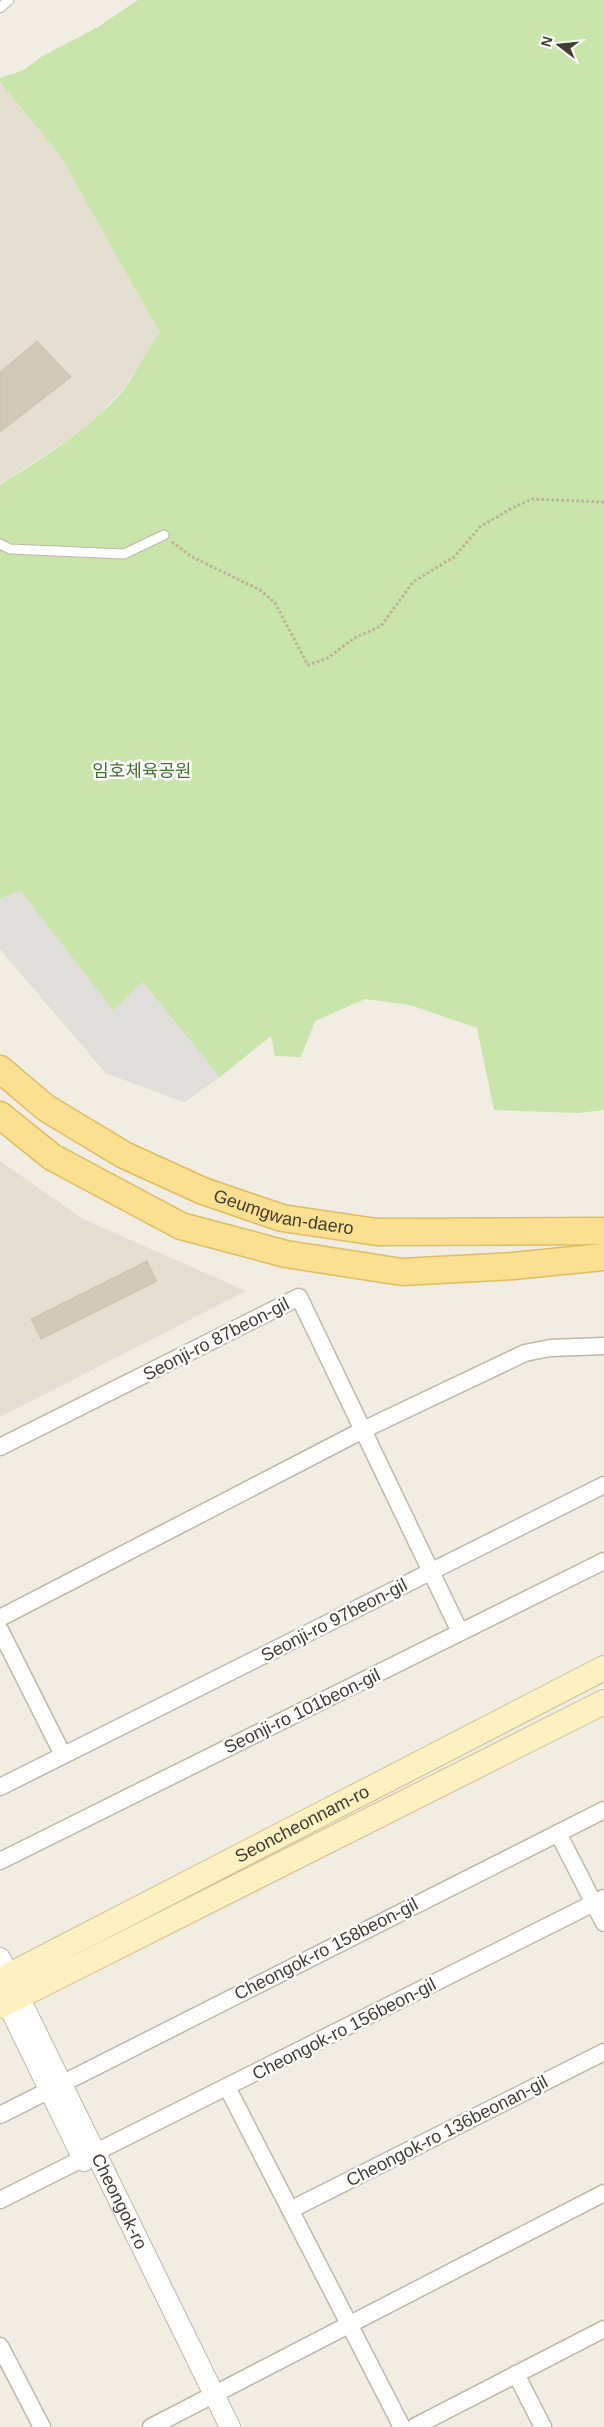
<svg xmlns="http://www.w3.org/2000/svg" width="604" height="2427" font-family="Helvetica,'Noto Sans KR',sans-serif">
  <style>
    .residential { fill: #e5dfd1 }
    .green { fill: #c9e5ac }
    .parking { fill: #e1dfdb }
    .building { fill: #d2c9b9; stroke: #ccc1ac }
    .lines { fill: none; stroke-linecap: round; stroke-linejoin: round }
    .service-casing { stroke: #bfb8a9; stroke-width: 11 }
    .minor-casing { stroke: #bfb8a9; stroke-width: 19 }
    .tertiary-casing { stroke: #bfb8a9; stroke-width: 22 }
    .secondary-casing { stroke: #d0c194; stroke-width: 26 }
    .primary-casing { stroke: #dfbd62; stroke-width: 29 }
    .path { stroke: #bdb198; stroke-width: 3; stroke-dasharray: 2.5 2.5; stroke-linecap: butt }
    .service { stroke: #fff; stroke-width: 9 }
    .minor { stroke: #fff; stroke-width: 16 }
    .tertiary { stroke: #fff; stroke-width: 20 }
    .secondary { stroke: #fdf0c1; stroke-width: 24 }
    .primary { stroke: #fbe092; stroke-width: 26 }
    .labels { text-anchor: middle; stroke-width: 5; stroke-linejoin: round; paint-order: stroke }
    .park-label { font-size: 18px; fill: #427129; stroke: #fff }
    .street-label { font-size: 18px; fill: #423d33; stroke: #fff }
  </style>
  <rect width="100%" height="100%" fill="#f1ede3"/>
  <g class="residential">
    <polygon points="0,82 59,154 160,333 125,387 87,428 0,484"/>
    <polygon points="0,1161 83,1219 246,1291 0,1417"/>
  </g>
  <path class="green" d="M138 0H604V1110L578 1113 494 1110 477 1028 410 1005 365 999 315 1021 301 1057 275 1056 271 1036 220 1077 184 1102 106 1073 0 949V485C45 456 91 430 125 388 138 370 146 350 160 333L59 154 0 82V78L24 70 39 58 98 27Z"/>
  <polygon class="parking" points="21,891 113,1010 143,982 220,1077 184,1102 106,1073 0,949 0,898"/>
  <g class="building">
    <polygon points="37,341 71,377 0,432 0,372"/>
    <polygon points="147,1261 157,1281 41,1339 31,1319"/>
  </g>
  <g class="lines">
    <g class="service-casing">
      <g id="service">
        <polyline points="0,8 9,0"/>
        <polyline points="0,544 10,549 124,554 164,535"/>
      </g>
    </g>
    <g class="minor-casing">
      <g id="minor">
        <polyline points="0,1447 299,1297 460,1632"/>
        <polyline points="0,1618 363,1430 525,1353 550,1348 604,1346"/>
        <polyline points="0,1630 63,1755"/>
        <polyline points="0,1787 604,1485"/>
        <polyline points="558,1833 604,1923"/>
        <polyline points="0,1861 604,1561"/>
        <polyline points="227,2087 402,2427"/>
        <polyline points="0,2115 604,1810"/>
        <polyline points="0,2200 604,1898"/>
        <polyline points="290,2210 604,2052"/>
        <polyline points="0,2346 42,2427"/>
        <polyline points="516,2374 543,2427"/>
        <polyline points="151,2427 604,2193"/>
        <polyline points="414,2427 604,2329"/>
      </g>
    </g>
    <g class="tertiary-casing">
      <g id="tertiary">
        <path id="s1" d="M0 1958 230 2427"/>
        <polyline points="9,2007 84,2161"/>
      </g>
    </g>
    <g class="secondary-casing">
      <g id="secondary">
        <path id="s2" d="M0 1980 604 1668"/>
        <polyline points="0,2006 604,1702"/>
      </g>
    </g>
    <g class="primary-casing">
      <g id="primary">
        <path id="s3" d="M0 1069 46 1108 124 1155 203 1191 282 1218 377 1232 604 1231"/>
        <polyline points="0,1115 52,1157 181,1226 286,1254 402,1272 513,1266 604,1257"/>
      </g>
    </g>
    <polyline class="path" points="172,542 192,557 260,590 275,603 308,665 328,658 354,638 381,626 413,582 454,557 480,527 512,508 532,499 604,502"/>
    <use href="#service" class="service"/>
    <use href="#minor" class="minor"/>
    <use href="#tertiary" class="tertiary"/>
    <use href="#secondary" class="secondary"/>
    <use href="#primary" class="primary"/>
  </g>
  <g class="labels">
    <g class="park-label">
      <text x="142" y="777">임호체육공원</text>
    </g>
    <g class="street-label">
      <text dy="6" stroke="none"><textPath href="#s3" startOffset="322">Geumgwan-daero</textPath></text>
      <text transform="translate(216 1339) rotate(-27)" y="6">Seonji-ro 87beon-gil</text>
      <text transform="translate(334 1620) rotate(-27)" y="6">Seonji-ro 97beon-gil</text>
      <text transform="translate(302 1711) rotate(-26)" y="6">Seonji-ro 101beon-gil</text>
      <text dy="6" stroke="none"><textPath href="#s2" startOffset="340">Seoncheonnam-ro</textPath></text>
      <text transform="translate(326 1949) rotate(-27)" y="6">Cheongok-ro 158beon-gil</text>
      <text transform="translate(344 2029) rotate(-27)" y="6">Cheongok-ro 156beon-gil</text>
      <text transform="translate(447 2131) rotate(-27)" y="6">Cheongok-ro 136beonan-gil</text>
      <text dy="6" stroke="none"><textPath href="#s1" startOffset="271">Cheongok-ro</textPath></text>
    </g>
  </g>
  <g transform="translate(559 45) rotate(286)" stroke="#ffffff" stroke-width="4" paint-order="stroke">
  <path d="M0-4L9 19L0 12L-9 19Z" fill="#423d33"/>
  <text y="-8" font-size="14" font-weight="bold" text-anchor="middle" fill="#423d33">N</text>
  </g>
</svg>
